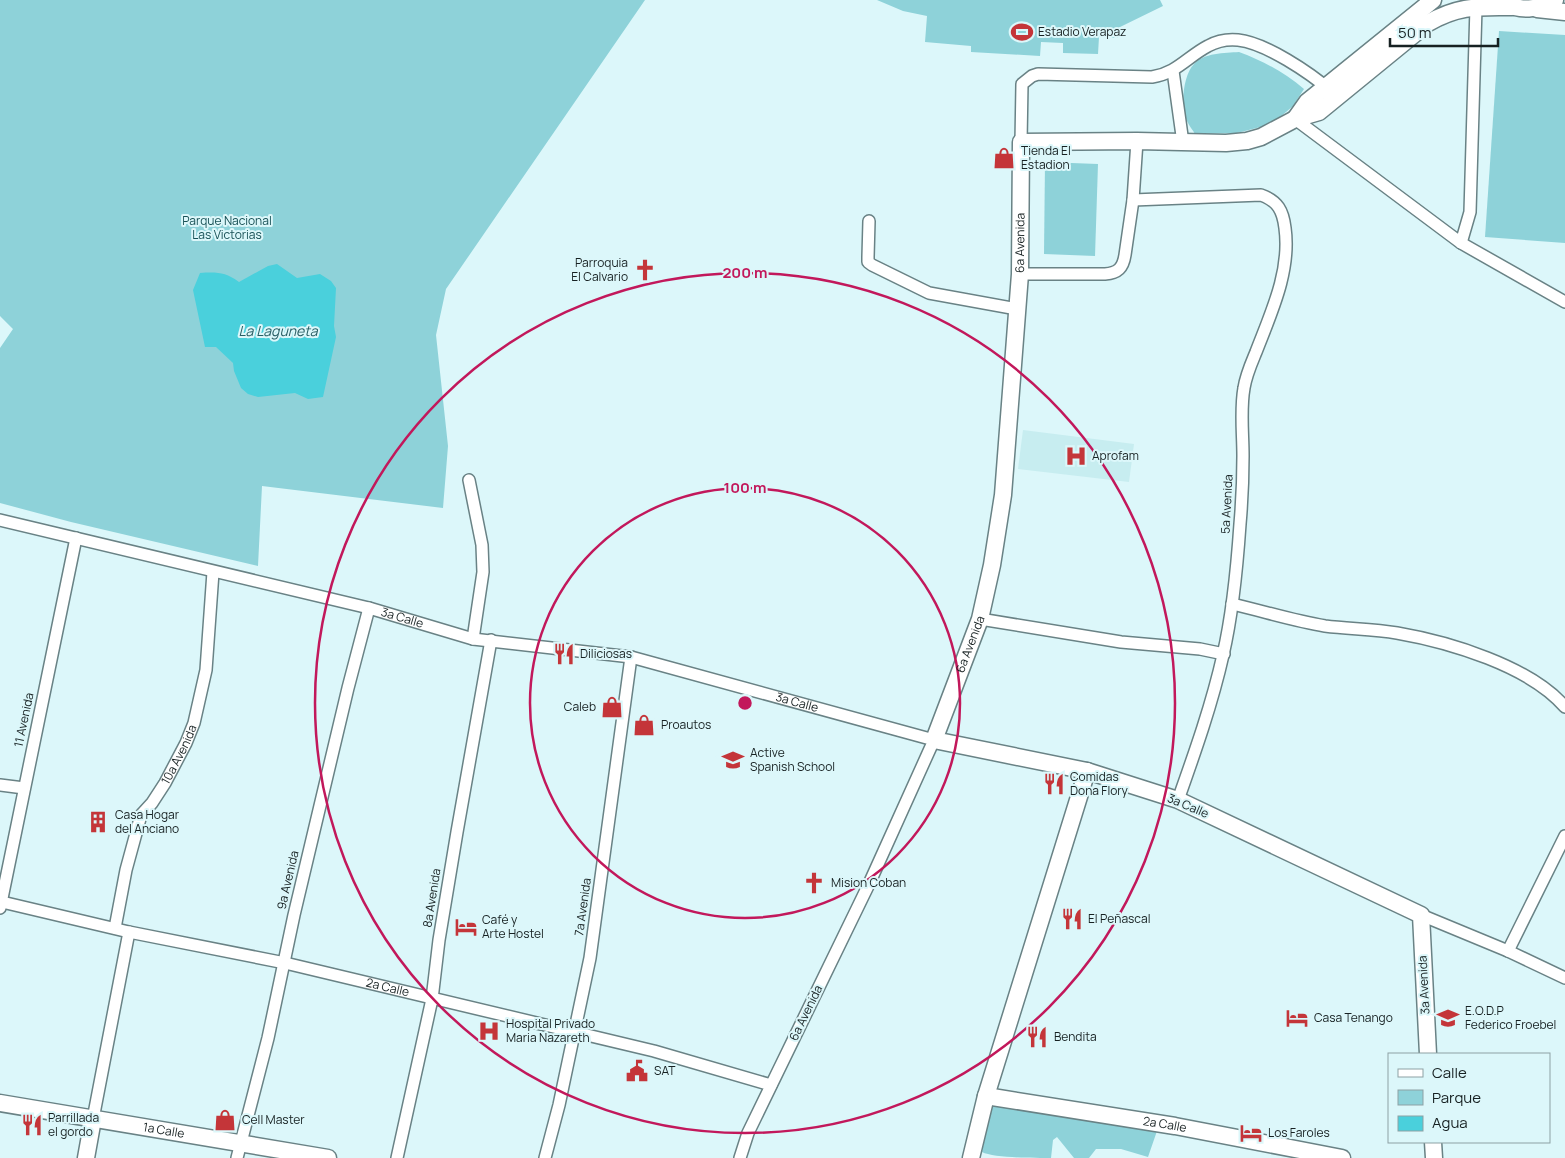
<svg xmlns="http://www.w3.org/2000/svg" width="1565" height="1158" font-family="Manrope,sans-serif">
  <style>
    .built { fill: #c7edf0 }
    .green { fill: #8ed2d9 }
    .water { fill: #4ad0dc }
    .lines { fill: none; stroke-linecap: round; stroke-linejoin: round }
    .street-casing { stroke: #698285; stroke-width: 14 }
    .secondary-casing { stroke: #698285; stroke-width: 19 }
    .street { stroke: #fff; stroke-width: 11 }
    .secondary { stroke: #fff; stroke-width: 16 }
    .ring { fill: none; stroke: #c2185b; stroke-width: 2.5 }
    .labels { text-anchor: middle; stroke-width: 4; stroke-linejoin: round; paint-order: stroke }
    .poi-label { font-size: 12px; fill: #172122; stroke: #dcf7fa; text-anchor: start }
    .park-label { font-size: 12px; fill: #185156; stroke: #dcf7fa }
    .street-label { font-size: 12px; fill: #172122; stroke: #dcf7fa }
    .water-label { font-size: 14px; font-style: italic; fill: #285e64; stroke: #dcf7fa }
    .centre { fill: #c2185b; stroke: #dcf7fa; stroke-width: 2.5 }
    .ring-label { font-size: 15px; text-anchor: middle; font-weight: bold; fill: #c2185b; stroke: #dcf7fa; stroke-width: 4; stroke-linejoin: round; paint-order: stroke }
  </style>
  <rect width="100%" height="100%" fill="#dcf7fa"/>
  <polygon class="built" points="1023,430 1134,444 1129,482 1018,469"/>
  <g class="green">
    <polygon points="0,0 645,0 446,289 436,335 448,446 443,508 262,486 258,566 71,522 0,503 0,348 13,329 0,316"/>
    <polygon points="877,0 1160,0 1163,6 1118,28 1118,38 1099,37 1098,54 1063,53 1063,43 1041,42 1040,56 971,52 971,46 925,42 927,16 903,11"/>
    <polygon points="1499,31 1565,35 1565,243 1485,237"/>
    <path d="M1239 52C1263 61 1284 72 1304 89L1293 106 1272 124 1237 133 1195 134C1193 130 1189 126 1187 121 1180 107 1183 75 1194 64 1203 53 1225 53 1239 52Z"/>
    <polygon points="1045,162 1098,164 1095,256 1044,254"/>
    <path d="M992 1103 1157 1131 1148 1157 1121 1149H1096L1089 1158H1074L1057 1137 1053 1140 1051 1158C1035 1158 993 1158 982 1152Z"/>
  </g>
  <path class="water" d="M277 264 297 278 320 274 331 281 336 288 334 326 336 337 323 397 308 399 295 393 258 397 248 394 241 388 234 371 233 363 216 347H205L193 290 200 273C217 272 225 272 239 282L268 266Z"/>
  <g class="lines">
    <g class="street-casing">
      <g id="street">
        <polyline points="1173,71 1183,143"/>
        <polyline points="1295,119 1461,243 1565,302"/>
        <path d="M1021 142 1022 84 1032 76 1038 74 1152 77C1177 73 1187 57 1208 46 1217 41 1228 39 1238 40 1266 43 1310 73 1331 91"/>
        <path d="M1133 200 1261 195C1278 201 1283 211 1285 228 1291 271 1271 313 1256 352 1251 364 1246 375 1244 388 1240 410 1243 433 1243 456 1243 479 1242 501 1240 524 1237 568 1233 612 1223 655 1212 704 1195 752 1178 800"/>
        <polyline points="869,221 868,257 868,262 872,265 929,293 1017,309"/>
        <polyline points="1461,243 1470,212 1476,7"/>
        <path d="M1020 274H1105C1118 273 1123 268 1125 255L1133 200 1137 141"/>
        <polyline points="469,480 482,545 483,572 473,639"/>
        <path id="s1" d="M0 520 369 608 473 639 631 657 934 740 869 884 748 1133 740 1158"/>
        <path d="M1232 604C1263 611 1294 621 1325 626 1349 629 1373 629 1397 633 1449 642 1530 666 1565 707"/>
        <polyline points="980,619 1121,642 1200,649 1224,654"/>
        <polyline points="0,785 24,788"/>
        <path id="s2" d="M2 902 129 932 285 963 654 1051 771 1085"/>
        <polyline points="0,908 76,538"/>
        <polyline points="1421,915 1508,951 1565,978"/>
        <path id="s3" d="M115 928 126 870 141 815 152 803 165 783 186 743 194 723 206 670 213 572"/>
        <polyline points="1508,951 1565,836"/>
        <polyline points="93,1119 129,932"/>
        <polyline points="237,1158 268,1038 294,915 348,688 369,608"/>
        <polyline points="397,1158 432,999 439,940 457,832 491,640"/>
        <polyline points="545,1158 559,1105 590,958 631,657"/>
      </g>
    </g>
    <g class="secondary-casing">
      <g id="secondary">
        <path d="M1503 2C1521 12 1537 10 1555 0"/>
        <polyline points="1537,9 1565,12"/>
        <polyline points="1295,119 1307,102 1433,0"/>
        <path id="s4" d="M1428 1054 1421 915 1178 800 1087 771 934 740 980 619 992 565 1003 495 1020 274 1021 142 1137 141 1226 143 1247 141 1261 137 1295 119 1319 112 1428 23C1459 5 1478 7 1512 7"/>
        <path id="s5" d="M986 1096 1175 1126 1342 1158"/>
        <path id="s6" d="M0 1103 328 1158"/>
        <polyline points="1433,1142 1434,1158"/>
        <polyline points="86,1158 93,1119"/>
        <polyline points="971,1158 986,1096 1087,771"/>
      </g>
    </g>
    <use href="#street" class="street"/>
    <use href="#secondary" class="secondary"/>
  </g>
  <g class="ring">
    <circle cx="745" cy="703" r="215"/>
    <circle cx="745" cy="703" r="430"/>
  </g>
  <defs>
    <g id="stadium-bare" transform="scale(1.725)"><path d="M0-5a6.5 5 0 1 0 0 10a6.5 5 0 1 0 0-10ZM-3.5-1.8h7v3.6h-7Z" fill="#c43539" stroke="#dcf7fa" stroke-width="2.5" paint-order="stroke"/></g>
    <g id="shop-bare" transform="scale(1.725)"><path d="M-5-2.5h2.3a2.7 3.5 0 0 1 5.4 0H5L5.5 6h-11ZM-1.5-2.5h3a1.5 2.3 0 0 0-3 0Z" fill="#c43539" stroke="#dcf7fa" stroke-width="2.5" paint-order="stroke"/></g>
    <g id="church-bare" transform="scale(1.725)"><path d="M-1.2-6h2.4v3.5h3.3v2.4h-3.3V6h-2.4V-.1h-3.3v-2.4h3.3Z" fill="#c43539" stroke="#dcf7fa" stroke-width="2.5" paint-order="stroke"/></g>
    <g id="hospital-bare" transform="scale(1.725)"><path d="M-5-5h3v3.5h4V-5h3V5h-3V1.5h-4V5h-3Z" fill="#c43539" stroke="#dcf7fa" stroke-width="2.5" paint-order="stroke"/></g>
    <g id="restaurant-bare" transform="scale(1.725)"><path d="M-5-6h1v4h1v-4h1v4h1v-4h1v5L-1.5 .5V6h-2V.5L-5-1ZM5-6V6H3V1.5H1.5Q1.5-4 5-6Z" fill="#c43539" stroke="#dcf7fa" stroke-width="2.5" paint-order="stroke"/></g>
    <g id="school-bare" transform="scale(1.725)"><path d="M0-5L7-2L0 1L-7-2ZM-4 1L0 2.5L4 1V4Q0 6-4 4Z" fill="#c43539" stroke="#dcf7fa" stroke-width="2.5" paint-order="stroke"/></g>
    <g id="building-bare" transform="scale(1.725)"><path d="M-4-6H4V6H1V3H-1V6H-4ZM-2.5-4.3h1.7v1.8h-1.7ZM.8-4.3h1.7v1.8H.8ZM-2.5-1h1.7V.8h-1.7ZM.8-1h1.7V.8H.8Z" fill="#c43539" stroke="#dcf7fa" stroke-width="2.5" paint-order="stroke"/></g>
    <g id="hotel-bare" transform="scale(1.725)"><path d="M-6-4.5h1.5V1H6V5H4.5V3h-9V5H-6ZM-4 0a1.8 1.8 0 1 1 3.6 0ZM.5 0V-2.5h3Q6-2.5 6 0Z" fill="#c43539" stroke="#dcf7fa" stroke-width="2.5" paint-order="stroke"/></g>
    <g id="civic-bare" transform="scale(1.725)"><path d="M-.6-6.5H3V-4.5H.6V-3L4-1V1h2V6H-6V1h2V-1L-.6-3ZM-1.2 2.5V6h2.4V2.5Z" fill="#c43539" stroke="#dcf7fa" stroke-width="2.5" paint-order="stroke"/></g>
  </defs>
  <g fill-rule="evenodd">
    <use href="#stadium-bare" x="1022" y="32"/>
    <use href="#shop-bare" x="1004" y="158"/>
    <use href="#church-bare" x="645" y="270"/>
    <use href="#hospital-bare" x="1076" y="456"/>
    <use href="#restaurant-bare" x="564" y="654"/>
    <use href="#shop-bare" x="612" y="707"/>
    <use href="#shop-bare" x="644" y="725"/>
    <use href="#school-bare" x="733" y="760"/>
    <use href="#restaurant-bare" x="1054" y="784"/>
    <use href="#building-bare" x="98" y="822"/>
    <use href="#church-bare" x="814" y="883"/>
    <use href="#restaurant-bare" x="1072" y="919"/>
    <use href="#hotel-bare" x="466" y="927"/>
    <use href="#hotel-bare" x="1297" y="1018"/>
    <use href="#school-bare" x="1448" y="1018"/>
    <use href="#hospital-bare" x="489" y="1031"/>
    <use href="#restaurant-bare" x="1037" y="1037"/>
    <use href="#civic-bare" x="637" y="1071"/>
    <use href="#shop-bare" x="225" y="1120"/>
    <use href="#restaurant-bare" x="32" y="1125"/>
    <use href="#hotel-bare" x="1251" y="1133"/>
  </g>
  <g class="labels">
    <g class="poi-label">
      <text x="1038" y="36">Estadio Verapaz</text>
      <text x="1021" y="155">Tienda El<tspan x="1021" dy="14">Estadion</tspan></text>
      <text x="628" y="267" text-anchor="end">Parroquia<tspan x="628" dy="14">El Calvario</tspan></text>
      <text x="1092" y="460">Aprofam</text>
      <text x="580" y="658">Diliciosas</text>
      <text x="596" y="711" text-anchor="end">Caleb</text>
      <text x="661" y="729">Proautos</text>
      <text x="750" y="757">Active<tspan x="750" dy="14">Spanish School</tspan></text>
      <text x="1070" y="781">Comidas<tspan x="1070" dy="14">Dona Flory</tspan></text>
      <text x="115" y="819">Casa Hogar<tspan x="115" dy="14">del Anciano</tspan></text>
      <text x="831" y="887">Mision Coban</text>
      <text x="1088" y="923">El Peñascal</text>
      <text x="482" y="924">Café y<tspan x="482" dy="14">Arte Hostel</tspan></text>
      <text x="1465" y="1015">E.O.D.P<tspan x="1465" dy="14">Federico Froebel</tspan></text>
      <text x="1314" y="1022">Casa Tenango</text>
      <text x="506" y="1028">Hospital Privado<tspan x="506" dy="14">Maria Nazareth</tspan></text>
      <text x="1054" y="1041">Bendita</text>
      <text x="654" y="1075">SAT</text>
      <text x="48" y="1122">Parrillada<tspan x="48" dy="14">el gordo</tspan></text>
      <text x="242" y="1124">Cell Master</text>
      <text x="1268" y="1137">Los Faroles</text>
    </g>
    <g class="park-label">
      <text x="227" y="225">Parque Nacional<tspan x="227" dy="14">Las Victorias</tspan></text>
    </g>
    <g class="street-label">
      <text dy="4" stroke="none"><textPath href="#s4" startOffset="1168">6a Avenida</textPath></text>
      <text transform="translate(1227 504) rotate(-87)" y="4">5a Avenida</text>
      <text dy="4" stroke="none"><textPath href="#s1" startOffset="414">3a Calle</textPath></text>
      <text dy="4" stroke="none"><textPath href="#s4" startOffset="762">6a Avenida</textPath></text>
      <text dy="4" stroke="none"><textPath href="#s1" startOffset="819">3a Calle</textPath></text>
      <text transform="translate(24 720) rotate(-78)" y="4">11 Avenida</text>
      <text dy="4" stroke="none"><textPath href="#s3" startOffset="188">10a Avenida</textPath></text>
      <text transform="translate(1188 806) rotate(23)" y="4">3a Calle</text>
      <text transform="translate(288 880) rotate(-77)" y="4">9a Avenida</text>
      <text transform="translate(432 898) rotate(-81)" y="4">8a Avenida</text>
      <text transform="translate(583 907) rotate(-82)" y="4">7a Avenida</text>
      <text transform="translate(1424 985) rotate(-93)" y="4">3a Avenida</text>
      <text dy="4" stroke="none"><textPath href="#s2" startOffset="395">2a Calle</textPath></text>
      <text transform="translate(806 1013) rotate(-64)" y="4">6a Avenida</text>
      <text dy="4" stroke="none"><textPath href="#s5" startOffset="181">2a Calle</textPath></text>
      <text dy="4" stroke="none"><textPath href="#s6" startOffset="166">1a Calle</textPath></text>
    </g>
    <g class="water-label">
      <text x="278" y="336">La Laguneta</text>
    </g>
  </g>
  <circle cx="745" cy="703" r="8" class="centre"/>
  <g class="ring-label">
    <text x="745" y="278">200 m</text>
    <text x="745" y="493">100 m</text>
  </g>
  <rect x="1388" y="1053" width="162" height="90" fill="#dcf7fa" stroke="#8da1a4"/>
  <rect x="1398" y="1069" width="25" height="8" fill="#ffffff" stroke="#8da1a4"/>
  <text x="1432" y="1078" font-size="15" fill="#172122">Calle</text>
  <rect x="1398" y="1090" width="25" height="15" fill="#8ed2d9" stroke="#8da1a4"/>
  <text x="1432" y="1103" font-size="15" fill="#172122">Parque</text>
  <rect x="1398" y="1116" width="25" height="15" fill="#4ad0dc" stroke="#8da1a4"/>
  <text x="1432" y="1128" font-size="15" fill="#172122">Agua</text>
  <path d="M1390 38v8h108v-8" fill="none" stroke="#172122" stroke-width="2.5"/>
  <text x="1398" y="38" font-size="15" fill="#172122" stroke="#dcf7fa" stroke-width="4" paint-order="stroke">50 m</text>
</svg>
